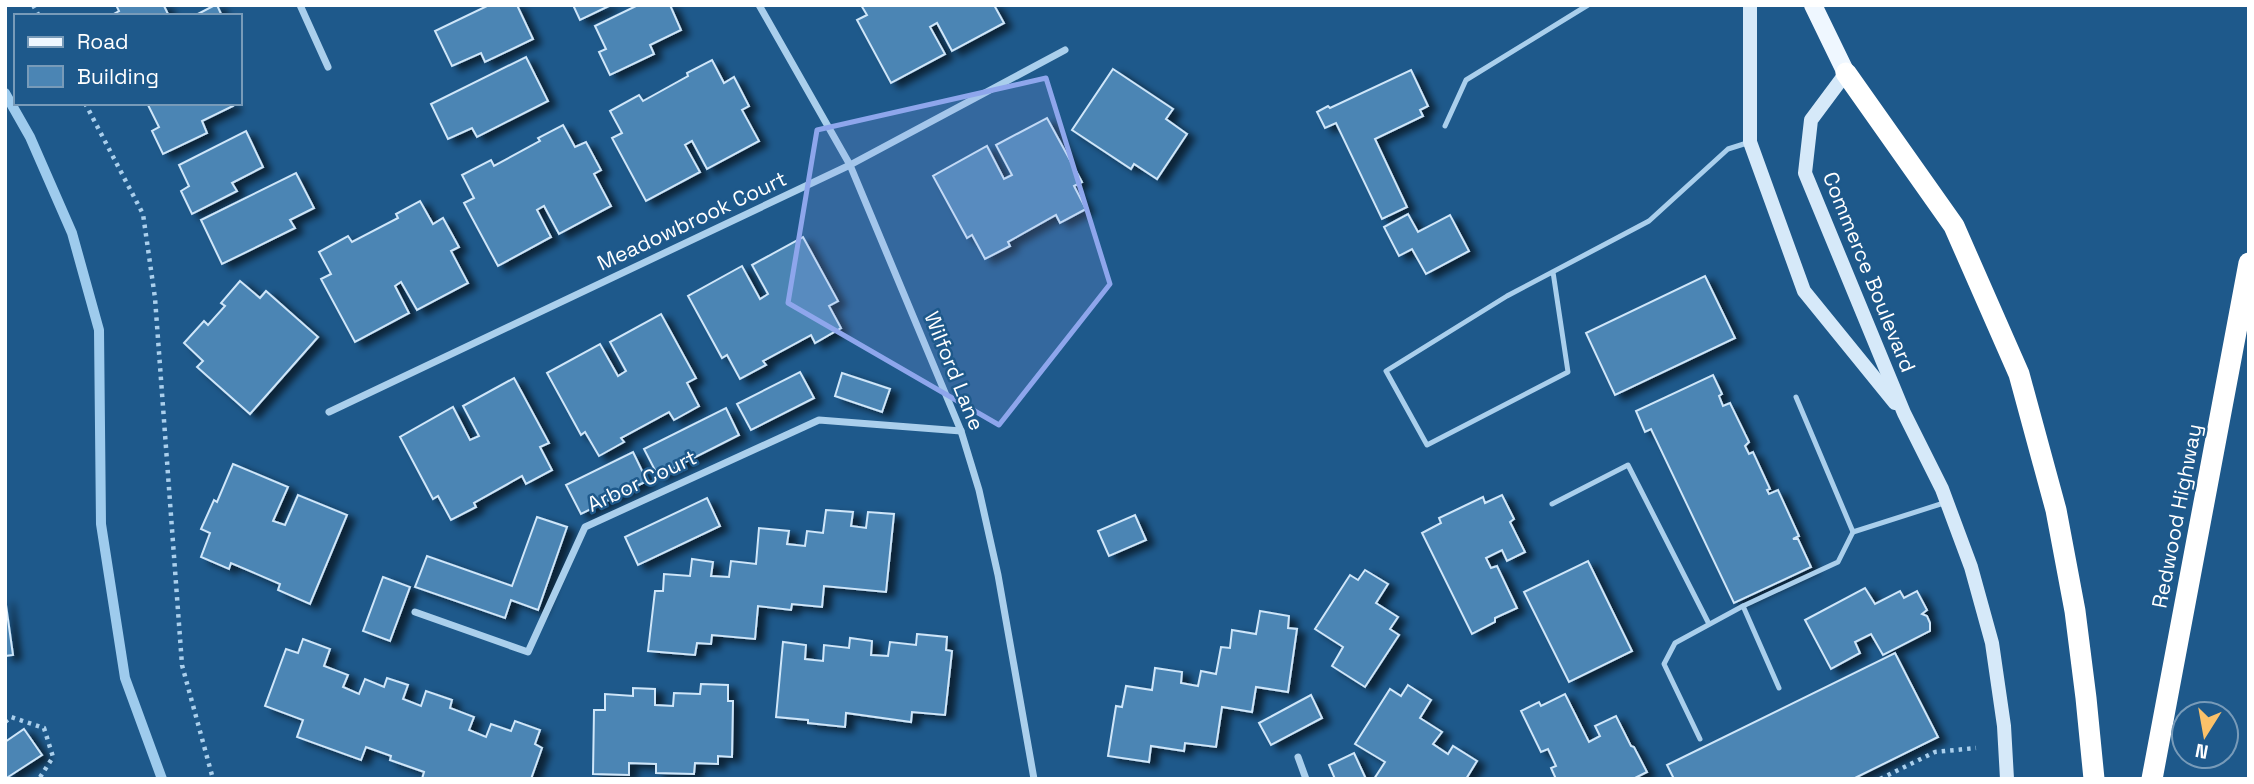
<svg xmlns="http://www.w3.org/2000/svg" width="2254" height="784" font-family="'Space Grotesk',sans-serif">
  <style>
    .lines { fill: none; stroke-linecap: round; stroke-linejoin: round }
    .stream { stroke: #9ecbed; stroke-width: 10 }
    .building { fill: #4b85b4; stroke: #cfe6f9; stroke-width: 2; filter: url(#shadow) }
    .path { stroke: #aacfec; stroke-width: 4.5; stroke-dasharray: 3.5 5; stroke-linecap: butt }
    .lane { stroke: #aacfec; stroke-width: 5 }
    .street { stroke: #aacfec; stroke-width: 7 }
    .secondary { stroke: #d6e9f9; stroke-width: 14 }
    .primary { stroke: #eff7ff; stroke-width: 18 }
    .highway { stroke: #fff; stroke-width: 21 }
    .marked { fill: #8ea6ec; fill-opacity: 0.2; stroke: #8ea6ec; stroke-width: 5; stroke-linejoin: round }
    .labels { text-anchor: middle; stroke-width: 5; stroke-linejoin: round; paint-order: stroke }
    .street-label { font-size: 21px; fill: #fff; stroke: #1e598b }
  </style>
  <defs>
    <filter id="shadow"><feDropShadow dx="8" dy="4.5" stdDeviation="3.5" flood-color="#0009"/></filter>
  </defs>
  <rect width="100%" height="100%" fill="#1e598b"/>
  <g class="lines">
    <polyline class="stream" points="5,93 30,137 72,233 99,330 101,524 125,678 162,779"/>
  </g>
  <g class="building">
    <polygon points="116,5 165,5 164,6 169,16 110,16 119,11"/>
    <polygon points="215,5 217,5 222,16 194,16"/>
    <polygon points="489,5 517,5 533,39 485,62 481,53 452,66 435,31"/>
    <polygon points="573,5 611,5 580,20"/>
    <polygon points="638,5 670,5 681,30 650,45 654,54 610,75 599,52 606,49 595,26"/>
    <polygon points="861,5 994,5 1004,23 952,51 937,23 930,27 945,54 891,83 857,20 867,15"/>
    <polygon points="526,57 548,101 477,137 472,128 448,139 431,104"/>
    <polygon points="712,60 724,83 734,77 749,106 742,110 759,141 707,169 692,141 685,145 700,172 646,201 612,138 622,133 610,111 639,95 643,101 688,76 687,73"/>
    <polygon points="1113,69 1173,109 1166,119 1187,134 1157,179 1134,164 1131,169 1072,130"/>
    <polygon points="1411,70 1428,106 1420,110 1423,116 1375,139 1407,207 1382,219 1336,123 1325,128 1317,112 1328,106 1330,108"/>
    <polygon points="147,103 232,103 233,106 202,121 207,133 163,154 152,131 159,127"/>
    <polygon points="1047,118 1082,182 1074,186 1086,209 1060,223 1056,215 1008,242 1010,246 985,259 972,235 967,238 933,176 987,146 1004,179 1012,175 996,145"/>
    <polygon points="563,125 575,147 586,142 601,170 594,174 611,206 559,234 544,206 537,210 551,237 498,266 464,203 474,198 462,175 491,160 494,166 540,141 538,138"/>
    <polygon points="246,131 263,167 232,183 237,191 192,214 181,191 189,186 179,165"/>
    <polygon points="296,173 314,208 290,220 295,228 222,264 201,220"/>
    <polygon points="420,201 433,224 443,218 459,247 451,251 468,283 417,310 401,282 395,286 409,313 355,342 321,279 331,274 319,252 348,236 352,242 398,218 396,214"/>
    <polygon points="1408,214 1418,232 1450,215 1469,251 1426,274 1412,249 1399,256 1384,227"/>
    <polygon points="803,237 838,301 829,306 841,328 815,343 811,335 763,361 766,365 740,379 727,355 722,358 688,296 742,266 760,299 768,294 752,265"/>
    <polygon points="1705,276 1735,338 1615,395 1586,333"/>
    <polygon points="240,281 260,298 266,291 318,337 250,414 197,367 203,361 184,343 204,321 208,325 225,306 221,303"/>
    <polygon points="661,314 696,378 687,383 699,406 674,420 669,412 621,438 624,442 599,456 585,432 581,435 547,373 600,344 618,376 626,371 610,342"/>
    <polygon points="800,372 814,398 751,430 737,404"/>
    <polygon points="842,373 890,389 882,412 835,396"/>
    <polygon points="1713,375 1722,394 1719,396 1723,406 1730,403 1749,442 1745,446 1749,454 1753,452 1770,489 1767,490 1769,494 1778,490 1799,536 1793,539 1798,539 1811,567 1734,603 1651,429 1645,432 1636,411"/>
    <polygon points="514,378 549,443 540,447 552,470 526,484 522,476 474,503 476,507 451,520 438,496 433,499 400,437 453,407 470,440 479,436 463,406"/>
    <polygon points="726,408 739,435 658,476 644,449"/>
    <polygon points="633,452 647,481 581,514 566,485"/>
    <polygon points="233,464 288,487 273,521 285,525 298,495 347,515 310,604 278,590 280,584 231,563 229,569 201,557 210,533 201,529 214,500 217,502"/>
    <polygon points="1502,495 1514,519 1510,522 1525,552 1507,561 1502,550 1486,558 1491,568 1497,566 1517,608 1495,618 1495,622 1472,634 1422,533 1441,523 1439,518 1483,497 1485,503"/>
    <polygon points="707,498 720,526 638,565 625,537"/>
    <polygon points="826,510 853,512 851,526 866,528 868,512 894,514 886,592 824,586 822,607 792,604 791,610 758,606 755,639 712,635 711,644 697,643 695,655 648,651 655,591 663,591 664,574 690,576 692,559 713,562 711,576 729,577 731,561 756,564 759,528 789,531 787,544 805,546 807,531 823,533"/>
    <polygon points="1135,515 1146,540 1109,556 1098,531"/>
    <polygon points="537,517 567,527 538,610 511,600 505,618 415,587 427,556 512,586"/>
    <polygon points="1588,561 1632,651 1569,682 1524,592"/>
    <polygon points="1365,570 1388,584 1376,603 1398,617 1390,629 1399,635 1365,687 1332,666 1343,647 1315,629 1350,575 1358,580"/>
    <polygon points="383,577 410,587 390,641 363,631"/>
    <polygon points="1865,588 1875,604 1900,591 1904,598 1917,591 1927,610 1922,614 1927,616 1930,623 1930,631 1883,655 1871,634 1855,642 1860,653 1831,669 1805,620"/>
    <polygon points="5,598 13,655 5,656"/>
    <polygon points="1260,611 1289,616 1288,628 1297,629 1288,692 1256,687 1252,712 1222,707 1216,747 1185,743 1184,751 1151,746 1149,762 1108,756 1116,706 1122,707 1126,686 1152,690 1155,668 1182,672 1181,683 1198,686 1201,671 1216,674 1221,647 1230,648 1232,630 1256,634"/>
    <polygon points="917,634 947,637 946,650 952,651 945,715 912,712 911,722 846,713 845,727 808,723 808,720 776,717 783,642 806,645 805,659 823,661 824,645 849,648 850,638 872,641 871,655 888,656 890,642 916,645"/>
    <polygon points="303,639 330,649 324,666 348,675 343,687 359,694 365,679 384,687 387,678 408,685 403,699 421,706 426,691 452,700 450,708 474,717 469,730 486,737 491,724 511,731 515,721 540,730 535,744 542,748 531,779 422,779 424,772 390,760 391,756 366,747 361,760 297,737 303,720 265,706 286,649 298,653"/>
    <polygon points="1895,653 1938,737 1853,779 1674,779 1667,765"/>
    <polygon points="701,684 728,685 728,701 733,701 732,757 718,756 718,764 695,763 694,774 656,773 656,764 629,763 629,775 593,774 594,710 605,710 605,694 633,696 633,688 655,689 655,705 673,706 674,693 700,694"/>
    <polygon points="1408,685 1431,700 1420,718 1442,732 1433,744 1448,754 1453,746 1477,761 1466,779 1374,779 1385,762 1355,744 1390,689 1401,696"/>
    <polygon points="1565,694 1589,742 1600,736 1595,726 1616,716 1631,746 1634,747 1647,772 1633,779 1556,779 1551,768 1556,766 1548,749 1541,752 1521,711 1539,702 1541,706"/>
    <polygon points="1311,695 1322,718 1271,745 1259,723"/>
    <polygon points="24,729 42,755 5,779 5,742"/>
    <polygon points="1354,753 1366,779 1335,779 1329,765"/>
  </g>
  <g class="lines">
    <g class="path">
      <polyline points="33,5 39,16"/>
      <polyline points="85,103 143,214 155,298 182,665 213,779"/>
      <polyline points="5,722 11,717 44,728 53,757 39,779"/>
      <polyline points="1880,779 1935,752 1976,748"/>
    </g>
    <g class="lane">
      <polyline points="1445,126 1466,80 1588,5"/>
      <polyline points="1553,272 1568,372 1427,445 1386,371 1507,296 1649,221 1728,149 1747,143"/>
      <polyline points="1796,397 1853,532 1947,502"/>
      <polyline points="1552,504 1628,465 1709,624"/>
      <polyline points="1779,688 1743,606 1838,562 1853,532"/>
      <polyline points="1700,739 1664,664 1675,643 1743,606"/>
    </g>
    <g class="street">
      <polyline points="300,5 328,67"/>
      <polyline points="759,5 850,165 961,431 979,490 998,575 1034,779"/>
      <polyline points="329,412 850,165 1065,50"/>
      <polyline points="415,612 528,652 585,527 819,420 961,431"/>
      <polyline points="1298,757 1306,779"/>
    </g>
    <g class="secondary">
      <polyline points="1750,5 1750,142 1804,291 1895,403"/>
      <polyline points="1846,73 1811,120 1805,173 1904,413 1942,489 1971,567 1992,643 2004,726 2007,779"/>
    </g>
    <polyline class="primary" points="1813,5 1846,73"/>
    <g class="highway">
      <polyline points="1846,73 1954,226 2019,374 2056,510 2075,611 2086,698 2094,779"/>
      <polyline points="2152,779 2249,263"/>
    </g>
  </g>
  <path class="marked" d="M1046 78 1110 284 999 425 788 303 817 130Z"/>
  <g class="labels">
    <g class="street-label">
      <text transform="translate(692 221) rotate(-25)" y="7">Meadowbrook Court</text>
      <text transform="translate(1869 272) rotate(68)" y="7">Commerce Boulevard</text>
      <text transform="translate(954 371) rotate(68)" y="7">Wilford Lane</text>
      <text transform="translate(642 481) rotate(-25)" y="7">Arbor Court</text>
      <text transform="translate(2177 516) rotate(-79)" y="7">Redwood Highway</text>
    </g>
  </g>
  <rect width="2254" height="784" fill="none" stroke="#ffffff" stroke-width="14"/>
  <rect x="14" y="14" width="228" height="91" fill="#1e598b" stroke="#789bb9" stroke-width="2"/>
  <rect x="28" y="37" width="35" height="10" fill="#eff7ff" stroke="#789bb9" stroke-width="2"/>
  <text x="77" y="49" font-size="21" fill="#ffffff">Road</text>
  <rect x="28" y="66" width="35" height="21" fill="#4b85b4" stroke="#789bb9" stroke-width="2"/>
  <text x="77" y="84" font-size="21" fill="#ffffff">Building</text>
  <g transform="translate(2205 735) rotate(191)"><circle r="33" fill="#1e598b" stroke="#789bb9" stroke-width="2"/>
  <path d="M0-5L12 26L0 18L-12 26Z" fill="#fbc169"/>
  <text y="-10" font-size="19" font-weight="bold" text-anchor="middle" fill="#ffffff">N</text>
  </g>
</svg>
